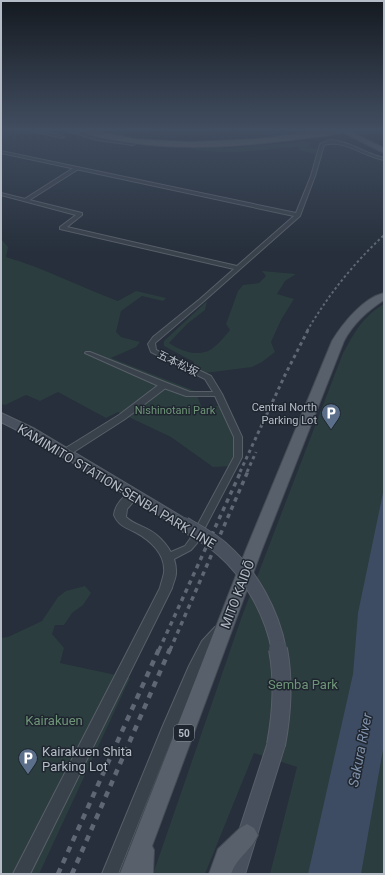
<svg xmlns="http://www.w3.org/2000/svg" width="385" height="875" font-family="Roboto,'Noto Sans JP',sans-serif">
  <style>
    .green { fill: #2b3d3e }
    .water { fill: #3d4c62 }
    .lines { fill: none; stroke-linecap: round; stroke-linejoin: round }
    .minor-casing { stroke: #585f69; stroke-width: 2 }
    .tertiary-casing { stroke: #585f69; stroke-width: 2 }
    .secondary-casing { stroke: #585f69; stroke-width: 2 }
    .primary-casing { stroke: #434a54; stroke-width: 2 }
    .trunk-casing { stroke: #454c56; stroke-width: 2 }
    .minor { fill: #39414b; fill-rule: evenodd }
    .tertiary { fill: #39414b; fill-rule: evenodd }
    .secondary { fill: #48505d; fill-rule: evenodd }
    .primary { fill: #58606b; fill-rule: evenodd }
    .trunk { fill: #646361; fill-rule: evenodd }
    .rail-far3 { stroke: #5e6773; stroke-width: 2; stroke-dasharray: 2.5 2.5; stroke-linecap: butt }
    .rail-far2 { stroke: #5e6773; stroke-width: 3; stroke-dasharray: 3.5 3.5; stroke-linecap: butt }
    .rail-far1 { stroke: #5e6773; stroke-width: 3.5; stroke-dasharray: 4.5 4.5; stroke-linecap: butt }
    .rail { stroke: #5e6773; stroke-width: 4.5; stroke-dasharray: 6 6; stroke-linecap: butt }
    .secondary-bridge-far1-casing { stroke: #585f69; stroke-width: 16; stroke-linecap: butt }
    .secondary-bridge-casing { stroke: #585f69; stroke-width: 20; stroke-linecap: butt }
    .secondary-bridge-far1 { stroke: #48505d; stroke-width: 14 }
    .secondary-bridge { stroke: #48505d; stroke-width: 18 }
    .labels { text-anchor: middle; stroke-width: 3; stroke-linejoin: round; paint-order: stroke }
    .shield { fill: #1f2630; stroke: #888f99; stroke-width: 1 }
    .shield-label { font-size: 10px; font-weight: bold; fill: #b5bcc6 }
    .street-label { font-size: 11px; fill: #b5bcc6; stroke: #1f2630 }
    .poi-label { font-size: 11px; fill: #b5bcc6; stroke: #1f2630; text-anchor: end }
    .park-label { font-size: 11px; fill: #6f9578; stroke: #1f2630 }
    .near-street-label { font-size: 13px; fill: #b5bcc6; stroke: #1f2630 }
    .near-park-label { font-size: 13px; fill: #6f9578; stroke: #1f2630 }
    .near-poi-label { font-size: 13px; fill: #b5bcc6; stroke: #1f2630; text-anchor: start }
    .near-water-label { font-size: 14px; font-style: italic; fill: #8092ab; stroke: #1f2630 }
  </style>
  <rect width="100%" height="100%" fill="#262f3b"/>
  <g class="green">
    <polygon points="97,130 131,134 185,132 235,134 243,130 294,130 294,131 244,136 186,136 134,138"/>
    <path d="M304 141 311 143 309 147H303L317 148 316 154 297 150 300 147C261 149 232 156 191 149V147C202 146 211 148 221 148 233 149 244 146 255 145 272 144 288 144 304 141Z"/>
    <path d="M1 239 8 247 6 257C44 268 80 287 118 301L136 291 166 298 163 301 142 296 121 311 116 332 121 337 140 342 136 347 111 358 195 391 202 408 223 405 238 437 233 466 213 467 171 437 118 412 106 418 58 392 40 401 26 395 5 405 1 404V334L2 333 1 332Z"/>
    <path d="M262 271 296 274 285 281 277 294 294 299 281 320 271 342 275 352 262 362 252 367 205 373 191 366 194 362 164 346V341L207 301 205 310 187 324 169 343C181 351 196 357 210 350 217 346 225 336 230 330L226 324 238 291 243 285 259 283 266 276Z"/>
    <path d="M384 304V874H270L297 767 254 753 205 874H153L242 616 343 353C355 332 362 317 384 304Z"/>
    <polygon points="85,586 91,593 83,605 72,613 64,625 55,625 52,634 64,648 60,663 130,678 39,874 1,874 1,638 8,637 42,621 58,597 66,591"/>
  </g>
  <polygon class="water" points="384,488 384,744 361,874 308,874 353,674 358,613"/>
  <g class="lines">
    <g class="minor-casing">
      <g id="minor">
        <polygon points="29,130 38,130 64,137 62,138"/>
        <path d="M330 140C350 141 365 154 384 158V160C364 157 345 139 324 145L315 176 300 216 204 301 155 343 156 350 211 376 222 394 242 437V457L197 543 191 550 170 561 167 562 164 561 162 558 164 555 185 546 190 539 234 457V437L215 396H186L161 387 85 353 86 352H90L167 383 190 392H213L205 379 151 352 148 344 153 337 200 299 234 269 60 229V227L76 215 1 195V193L82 213V215L67 227 237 266 294 216 1 153V151L296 213 311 176 320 144Z"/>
      </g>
    </g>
    <g class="tertiary-casing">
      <g id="tertiary">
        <polygon points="65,130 74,130 97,136 136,143 133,145 97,140"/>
        <polygon points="75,167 80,168 28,201 23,200"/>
        <polygon points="164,382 169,385 167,387 125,419 69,455 61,455 60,453 61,451 119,415 161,383"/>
        <path d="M134 491 138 492 139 495 127 509 126 517C133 524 143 526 151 531 164 539 177 556 176 573 176 578 173 583 172 588L30 874H13L160 588C161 583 163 578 164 573 166 554 150 540 135 532 126 528 118 525 114 515 115 505 124 494 134 491Z"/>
        <polygon points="220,626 225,627 227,631 212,649 202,667 176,728 118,874 102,874 162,728 189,666 202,641 215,627"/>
      </g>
    </g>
    <g class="secondary-casing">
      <g id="secondary">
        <polygon points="1,413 35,429 189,521 191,524 189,527 184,529 179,527 27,435 1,422"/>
        <polygon points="276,737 282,739 285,745 245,874 225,874 267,745 270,739"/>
      </g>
    </g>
    <g class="primary-casing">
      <g id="primary">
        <polygon points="338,130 347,130 384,148 384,153"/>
        <path d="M384 293V300C367 311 353 324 344 341L261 552 152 846 154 850 153 874H120L245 552 332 341C343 323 363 298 384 293Z"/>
        <path d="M247 824 254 828 258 835C251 851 237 857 231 874H209L218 849 240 828Z"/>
      </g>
    </g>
    <g class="trunk-casing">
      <path id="trunk" d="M79 130H91L136 139 190 142 256 139 329 130H345C336 136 318 137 307 138 242 147 172 152 107 139 98 137 86 135 79 130Z"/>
    </g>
    <use href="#minor" class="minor"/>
    <use href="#tertiary" class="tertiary"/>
    <use href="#secondary" class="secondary"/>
    <use href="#primary" class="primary"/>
    <use href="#trunk" class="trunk"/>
    <path class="rail-far3" d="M307 331C329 294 353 264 384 235"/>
    <g class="rail-far2">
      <polyline points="240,472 285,375 308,330"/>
      <polyline points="247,472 256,452"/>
    </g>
    <g class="rail-far1">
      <polyline points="159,650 241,471"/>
      <polyline points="170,650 248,471"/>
    </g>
    <g class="rail">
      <polyline points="58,874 159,649"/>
      <polyline points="72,874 170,649"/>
    </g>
    <g class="secondary-bridge-far1-casing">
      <path id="secondary-bridge-far1" d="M184 524C197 532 211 539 222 549 251 574 272 613 279 650"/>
    </g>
    <g class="secondary-bridge-casing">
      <path id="secondary-bridge" d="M276 745C282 713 284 681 278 649"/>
    </g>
    <use href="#secondary-bridge-far1" class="secondary-bridge-far1"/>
    <use href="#secondary-bridge" class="secondary-bridge"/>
  </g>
  <linearGradient id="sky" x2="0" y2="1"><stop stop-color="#151a20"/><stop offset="0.51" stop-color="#414d60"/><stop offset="1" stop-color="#414d60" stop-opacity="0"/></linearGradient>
  <rect width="385" height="253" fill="url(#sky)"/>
  <defs>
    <g id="parking-pin" transform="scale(1)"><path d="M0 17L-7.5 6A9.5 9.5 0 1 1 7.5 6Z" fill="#5c6f8a" stroke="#1f2630"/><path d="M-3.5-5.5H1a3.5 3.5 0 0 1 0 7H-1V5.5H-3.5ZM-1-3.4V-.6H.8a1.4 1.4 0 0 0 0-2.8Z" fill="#fff"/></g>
  </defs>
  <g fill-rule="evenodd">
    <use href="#parking-pin" x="331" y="413"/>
    <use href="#parking-pin" x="28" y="758"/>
  </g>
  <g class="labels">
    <rect class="shield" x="174" y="725" width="20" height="16" rx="3"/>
    <g class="shield-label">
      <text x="184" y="737">50</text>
    </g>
    <g class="street-label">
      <text transform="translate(178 363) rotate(26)" y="4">五本松坂</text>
    </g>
    <g class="poi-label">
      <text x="317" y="411">Central North<tspan x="317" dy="13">Parking Lot</tspan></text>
    </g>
    <g class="park-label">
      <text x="175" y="414">Nishinotani Park</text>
    </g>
    <g class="near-street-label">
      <text transform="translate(117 486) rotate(31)" y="5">KAMIMITO STATION-SENBA PARK LINE</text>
      <text transform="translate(237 594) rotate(-69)" y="5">MITO KAIDŌ</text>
    </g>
    <g class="near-park-label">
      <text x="303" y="689">Semba Park</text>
      <text x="54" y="725">Kairakuen</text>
    </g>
    <g class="near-poi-label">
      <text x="42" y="756">Kairakuen Shita<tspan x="42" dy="15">Parking Lot</tspan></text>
    </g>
    <g class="near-water-label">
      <text transform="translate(360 750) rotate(-79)" y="5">Sakura River</text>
    </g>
  </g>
  <rect width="385" height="875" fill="none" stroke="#b5bcc6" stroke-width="4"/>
</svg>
